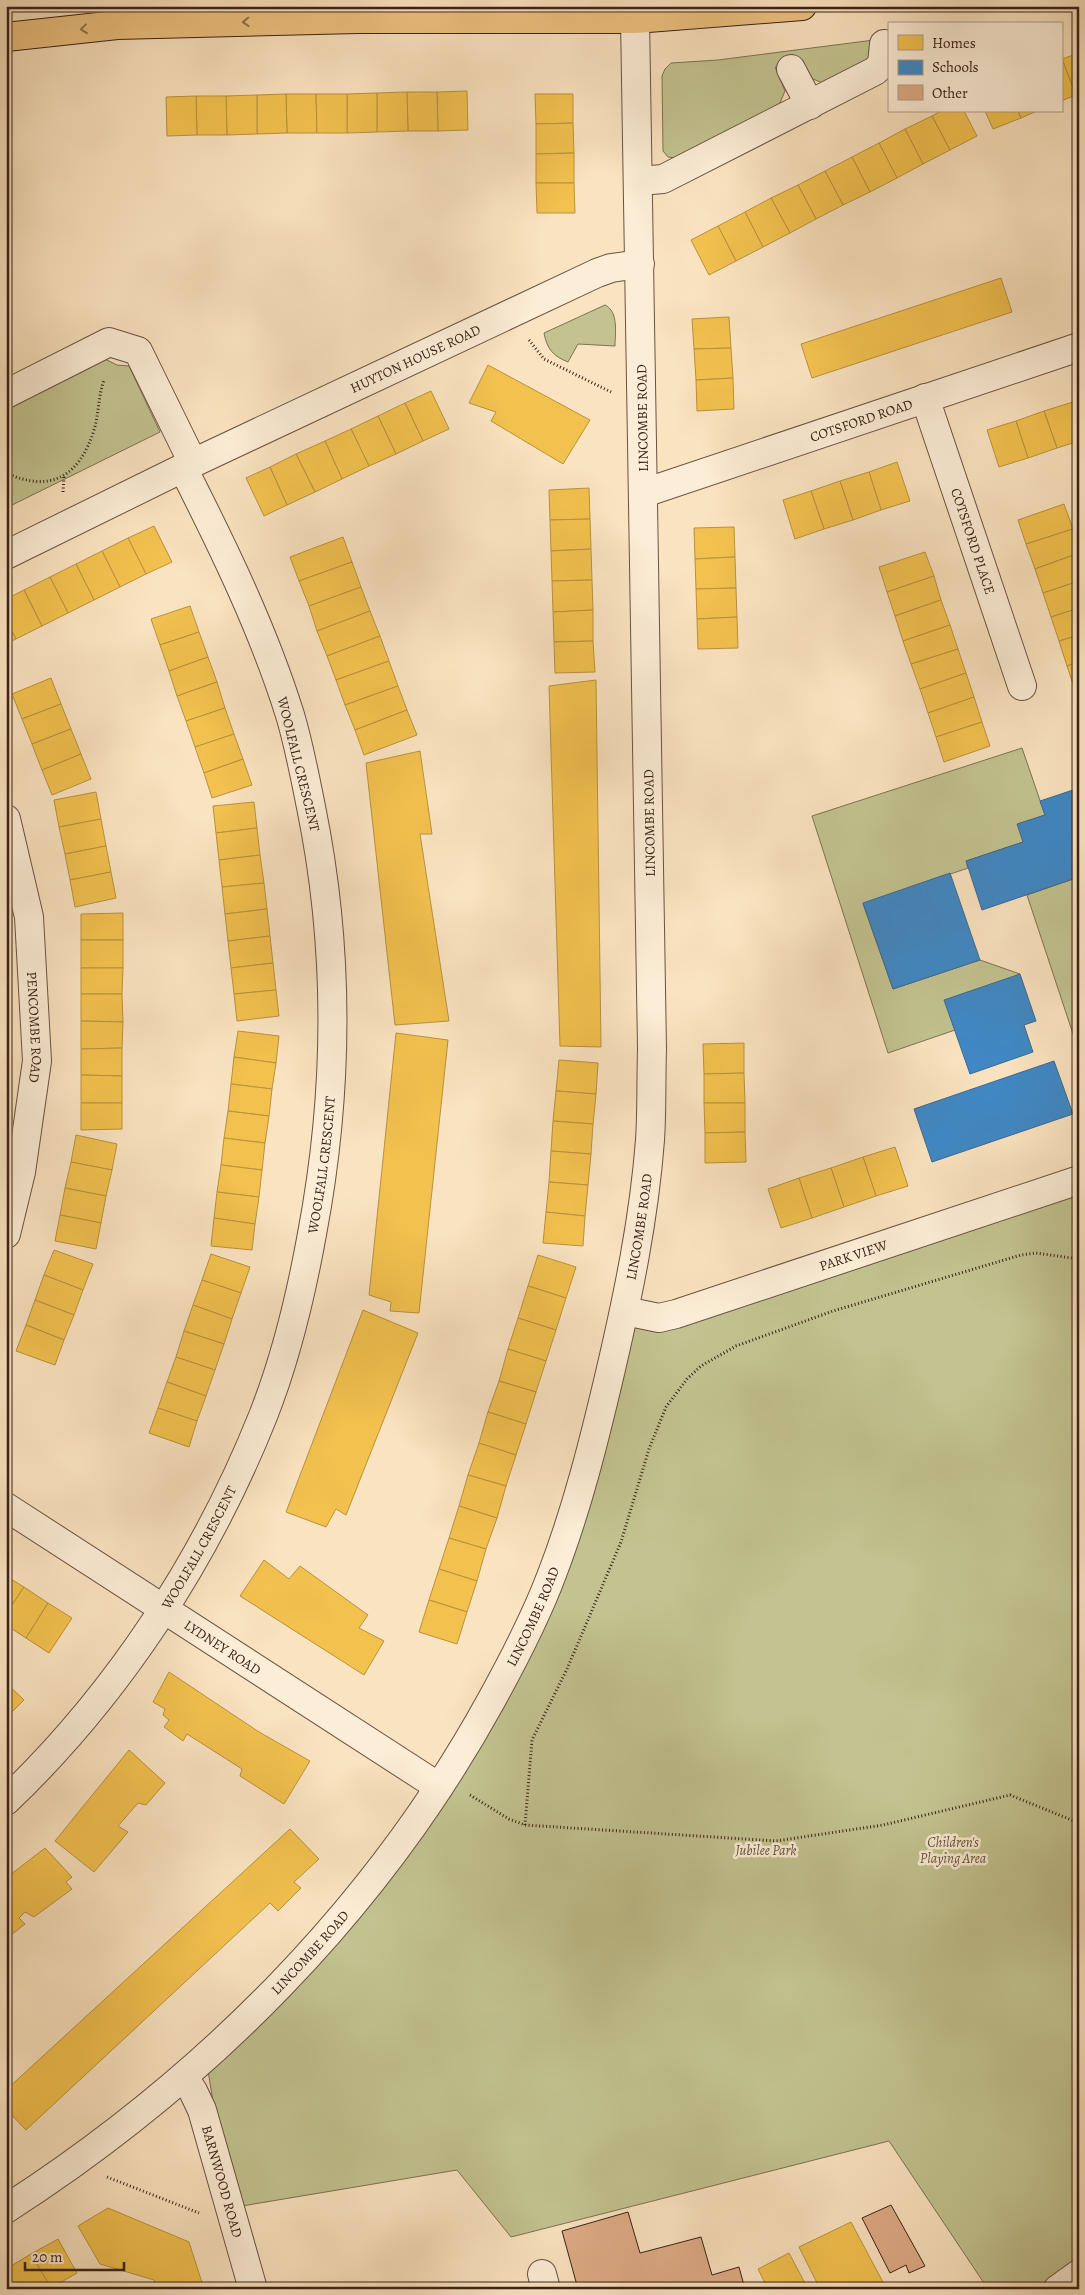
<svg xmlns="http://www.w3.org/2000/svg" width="1085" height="2295" font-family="Alegreya,serif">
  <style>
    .green { fill: #c2c390; stroke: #7e7254 }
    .homes { fill: #f2c14e; stroke: #ba913e }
    .schools { fill: #3f88c5; stroke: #3d6991 }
    .building { fill: #deab86; stroke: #392218 }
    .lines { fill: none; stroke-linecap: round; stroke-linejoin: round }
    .minor-casing { stroke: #695242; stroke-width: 30 }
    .highway-casing { stroke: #392218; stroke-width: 30 }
    .path { stroke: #392218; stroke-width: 3; stroke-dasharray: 1 2.5; stroke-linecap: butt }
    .minor { stroke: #fcedd6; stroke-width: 28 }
    .highway { stroke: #edc280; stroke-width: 28 }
    .oneway { stroke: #93724c }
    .labels { text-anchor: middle; stroke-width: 5; stroke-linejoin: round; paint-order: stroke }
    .street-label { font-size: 14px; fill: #392218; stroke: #fcedd6 }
    .park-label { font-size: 14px; font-style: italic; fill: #62523c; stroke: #fcedd6 }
  </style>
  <rect width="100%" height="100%" fill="#fae3c0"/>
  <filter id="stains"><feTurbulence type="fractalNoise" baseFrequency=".004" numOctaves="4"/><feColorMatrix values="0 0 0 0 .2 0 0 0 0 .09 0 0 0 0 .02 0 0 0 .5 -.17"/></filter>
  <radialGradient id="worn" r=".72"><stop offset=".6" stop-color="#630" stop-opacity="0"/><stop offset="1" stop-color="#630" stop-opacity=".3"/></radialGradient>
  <g class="green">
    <polygon points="874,40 870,60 825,84 808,77 795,57 775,67 785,91 777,110 675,158 668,157 663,151 662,76 665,69 671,63 718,60"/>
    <path d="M605 305C619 312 615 333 615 346L578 344 568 362C553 356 547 349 544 333Z"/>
    <polygon points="105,359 117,365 129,366 160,432 6,508 6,406"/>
    <polygon points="1022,748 1045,815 1018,824 1023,842 966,861 968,868 863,904 893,989 980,960 1020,974 955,1030 888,1053 812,816"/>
    <polygon points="1079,877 1079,1052 1027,895"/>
    <polygon points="1079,1180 1079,2274 1058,2289 988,2289 889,2141 511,2237 457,2170 230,2208 206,2058 388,1872 553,1574 625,1311 644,1316"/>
  </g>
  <g class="homes">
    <polygon points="1079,53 1079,94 1076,95 1062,59"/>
    <polygon points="1062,59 1076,95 1061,101 1061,59"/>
    <polygon points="467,91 468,130 438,131 437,92"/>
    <polygon points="407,92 437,92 438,131 408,131"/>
    <polygon points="407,92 408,131 377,132 377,93"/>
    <polygon points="377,93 377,132 347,133 347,94"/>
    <polygon points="286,94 316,94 317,133 287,133"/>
    <polygon points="286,94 287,133 257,134 257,95"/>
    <polygon points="316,94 347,94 347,133 317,133"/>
    <polygon points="535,94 573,94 573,123 536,124"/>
    <polygon points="257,95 257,134 227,135 226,96"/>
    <polygon points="196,96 226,96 227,135 197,135"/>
    <polygon points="196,96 197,135 167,136 166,97"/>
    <polygon points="941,111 964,111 977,136 950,150 932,116"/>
    <polygon points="985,111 1018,111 1021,118 993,129"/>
    <polygon points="1018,111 1037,111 1021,118"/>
    <polygon points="932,116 950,150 923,164 905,129"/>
    <polygon points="573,123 574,153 536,154 536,124"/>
    <polygon points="905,129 923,164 897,178 879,143"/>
    <polygon points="879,143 897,178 870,192 852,157"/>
    <polygon points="574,153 574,183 536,183 536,154"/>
    <polygon points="852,157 870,192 843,205 825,171"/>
    <polygon points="825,171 843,205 816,219 798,185"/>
    <polygon points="536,183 574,183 575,213 537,213"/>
    <polygon points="798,185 816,219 790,233 771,198"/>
    <polygon points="771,198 790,233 763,247 745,212"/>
    <polygon points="745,212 763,247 736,261 718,226"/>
    <polygon points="718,226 736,261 709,275 691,240"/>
    <polygon points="1001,278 1012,312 812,378 801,344"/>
    <polygon points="729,317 731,348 694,349 692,319"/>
    <polygon points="731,348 733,378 696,380 694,349"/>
    <polygon points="488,365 590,420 563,464 491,421 496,412 469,403"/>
    <polygon points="733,378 734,409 697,411 696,380"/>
    <polygon points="431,391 449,429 423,441 405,403"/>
    <polygon points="1073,402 1079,419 1079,441 1057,448 1044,411"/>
    <polygon points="405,403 423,441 396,454 378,416"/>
    <polygon points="1044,411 1057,448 1028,458 1016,421"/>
    <polygon points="378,416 396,454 369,466 351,429"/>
    <polygon points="1016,421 1028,458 999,467 987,430"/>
    <polygon points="351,429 369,466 342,479 325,441"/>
    <polygon points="325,441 342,479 315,492 296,454"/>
    <polygon points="296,454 315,492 287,505 270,467"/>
    <polygon points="897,462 910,501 881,510 869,472"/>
    <polygon points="270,467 287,505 264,516 246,478"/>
    <polygon points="869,472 881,510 853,520 840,481"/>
    <polygon points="840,481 853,520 824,529 811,491"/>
    <polygon points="589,488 590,519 550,520 549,490"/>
    <polygon points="811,491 824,529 795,539 783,500"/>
    <polygon points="1064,504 1073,529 1026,544 1018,520"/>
    <polygon points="590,519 591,549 551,551 550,520"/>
    <polygon points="154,526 172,562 146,574 128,538"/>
    <polygon points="734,527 735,557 695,559 694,528"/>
    <polygon points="1073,529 1079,553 1035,569 1026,544"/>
    <polygon points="343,537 352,562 299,581 290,557"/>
    <polygon points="128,538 146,574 120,587 102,551"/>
    <polygon points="591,549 592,580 552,581 551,551"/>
    <polygon points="102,551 120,587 94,600 76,564"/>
    <polygon points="925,552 934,576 887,592 879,567"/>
    <polygon points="1079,553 1079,581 1043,593 1035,569"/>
    <polygon points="735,557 736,588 696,589 695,559"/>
    <polygon points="352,562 361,587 309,606 299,581"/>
    <polygon points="76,564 94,600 68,613 50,577"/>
    <polygon points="934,576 941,600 895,616 887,592"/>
    <polygon points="50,577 68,613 42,626 24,590"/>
    <polygon points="592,580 593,610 553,612 552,581"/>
    <polygon points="1079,581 1079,608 1051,617 1043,593"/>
    <polygon points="361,587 370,611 317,631 309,606"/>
    <polygon points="736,588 737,617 697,619 696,589"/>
    <polygon points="24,590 42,626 16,639 6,619 6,599"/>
    <polygon points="941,600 950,625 903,641 895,616"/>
    <polygon points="190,606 199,632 160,645 151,619"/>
    <polygon points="1079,608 1079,635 1059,641 1051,617"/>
    <polygon points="593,610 593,641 554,642 553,612"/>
    <polygon points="370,611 380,636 327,656 317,631"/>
    <polygon points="737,617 738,648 698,649 697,619"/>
    <polygon points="6,619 16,639 6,644"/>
    <polygon points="950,625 958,649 911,664 903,641"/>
    <polygon points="199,632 208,657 169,671 160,645"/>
    <polygon points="1079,635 1079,662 1067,666 1059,641"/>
    <polygon points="380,636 389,661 336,680 327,656"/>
    <polygon points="593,641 595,672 555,673 554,642"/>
    <polygon points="958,649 966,673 920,689 911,664"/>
    <polygon points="208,657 217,682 177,696 169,671"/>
    <polygon points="389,661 398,686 345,705 336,680"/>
    <polygon points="1079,662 1079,689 1075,690 1067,666"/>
    <polygon points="966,673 974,697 928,713 920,689"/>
    <polygon points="51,678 61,704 22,719 12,694"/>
    <polygon points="596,680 601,1047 560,1046 549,686"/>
    <polygon points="217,682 225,708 186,721 177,696"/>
    <polygon points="398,686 407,710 355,730 345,705"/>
    <polygon points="974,697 982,722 936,737 928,713"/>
    <polygon points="61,704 71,729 32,744 22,719"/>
    <polygon points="225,708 234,734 195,747 186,721"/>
    <polygon points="407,710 417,735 364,755 355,730"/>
    <polygon points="982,722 990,746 944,762 936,737"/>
    <polygon points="71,729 81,754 42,770 32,744"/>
    <polygon points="234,734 243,759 204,773 195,747"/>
    <polygon points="420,751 432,834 420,834 449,1021 395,1025 366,763"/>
    <polygon points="81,754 91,779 52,795 42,770"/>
    <polygon points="243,759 252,785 212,798 204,773"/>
    <polygon points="96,792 101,819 59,827 54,800"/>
    <polygon points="254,802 257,828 216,833 213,806"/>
    <polygon points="101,819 106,846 65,854 59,827"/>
    <polygon points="257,828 260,855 219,860 216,833"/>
    <polygon points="106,846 111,872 70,880 65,854"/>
    <polygon points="260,855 264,883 222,887 219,860"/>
    <polygon points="111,872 116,898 75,907 70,880"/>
    <polygon points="264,883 267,909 225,914 222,887"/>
    <polygon points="267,909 270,936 228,941 225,914"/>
    <polygon points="123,913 123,940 81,940 81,914"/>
    <polygon points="270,936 273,963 231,968 228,941"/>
    <rect x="81" y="940" width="42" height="28"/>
    <polygon points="273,963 276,990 234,994 231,968"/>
    <polygon points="81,968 123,968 122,994 81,994"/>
    <polygon points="276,990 279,1016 237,1021 234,994"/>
    <polygon points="81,994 122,994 123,1022 81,1021"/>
    <polygon points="81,1021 123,1022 122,1048 81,1049"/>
    <polygon points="238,1031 279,1036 276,1063 234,1057"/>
    <polygon points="396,1033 448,1040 419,1313 390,1311 391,1302 369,1295"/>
    <polygon points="744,1043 744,1073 704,1074 703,1044"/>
    <polygon points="122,1048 122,1076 81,1075 81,1049"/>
    <polygon points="234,1057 276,1063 272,1089 231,1084"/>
    <polygon points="559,1060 598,1063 596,1094 556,1091"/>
    <polygon points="744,1073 745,1103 704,1103 704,1074"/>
    <polygon points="81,1075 122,1076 122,1103 81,1103"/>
    <polygon points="231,1084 272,1089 269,1116 228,1111"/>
    <polygon points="556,1091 596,1094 593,1124 553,1121"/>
    <polygon points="81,1103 122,1103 122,1129 81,1130"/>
    <polygon points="704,1103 745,1103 745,1132 705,1133"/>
    <polygon points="228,1111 269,1116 265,1143 224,1138"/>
    <polygon points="553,1121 593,1124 591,1154 551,1151"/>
    <polygon points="745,1132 746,1162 705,1163 705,1133"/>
    <polygon points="76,1135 117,1144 112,1170 71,1162"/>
    <polygon points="224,1138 265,1143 262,1170 221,1165"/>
    <polygon points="895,1147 908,1186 876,1196 863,1157"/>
    <polygon points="551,1151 591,1154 588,1185 549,1182"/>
    <polygon points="863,1157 876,1196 844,1207 831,1168"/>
    <polygon points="71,1162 112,1170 106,1196 65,1188"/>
    <polygon points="221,1165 262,1170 259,1197 217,1192"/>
    <polygon points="831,1168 844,1207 812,1218 799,1178"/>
    <polygon points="799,1178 812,1218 781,1228 768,1189"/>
    <polygon points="549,1182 588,1185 585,1216 546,1212"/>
    <polygon points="65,1188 106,1196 101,1223 60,1215"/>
    <polygon points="217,1192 259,1197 255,1224 214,1218"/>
    <polygon points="546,1212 585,1216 583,1246 543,1243"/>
    <polygon points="60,1215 101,1223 96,1249 55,1241"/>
    <polygon points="214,1218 255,1224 252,1250 211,1246"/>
    <polygon points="54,1250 93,1264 83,1290 44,1275"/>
    <polygon points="211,1254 250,1267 241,1293 202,1280"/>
    <polygon points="538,1255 576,1267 566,1298 528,1286"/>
    <polygon points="44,1275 83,1290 74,1315 35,1300"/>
    <polygon points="202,1280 241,1293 232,1319 193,1305"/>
    <polygon points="528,1286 566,1298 556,1330 518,1318"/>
    <polygon points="35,1300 74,1315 64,1340 26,1325"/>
    <polygon points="193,1305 232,1319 224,1344 184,1331"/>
    <polygon points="363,1310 418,1333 346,1515 336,1509 326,1527 286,1512"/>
    <polygon points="518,1318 556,1330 546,1361 508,1349"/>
    <polygon points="26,1325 64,1340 55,1365 16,1351"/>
    <polygon points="184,1331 224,1344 215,1370 176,1357"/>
    <polygon points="508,1349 546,1361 536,1392 499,1381"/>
    <polygon points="176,1357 215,1370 206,1396 167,1382"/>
    <polygon points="499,1381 536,1392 526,1424 488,1412"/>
    <polygon points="167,1382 206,1396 197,1421 158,1408"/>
    <polygon points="158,1408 197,1421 189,1447 149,1433"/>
    <polygon points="488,1412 526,1424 516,1455 479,1443"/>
    <polygon points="479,1443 516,1455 506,1486 468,1475"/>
    <polygon points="468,1475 506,1486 497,1518 459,1506"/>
    <polygon points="459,1506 497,1518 486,1549 449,1538"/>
    <polygon points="449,1538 486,1549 477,1581 439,1569"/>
    <polygon points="264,1560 289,1579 300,1566 368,1615 359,1628 384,1641 364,1675 240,1596"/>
    <polygon points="439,1569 477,1581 467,1612 429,1600"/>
    <polygon points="6,1576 24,1587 6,1614"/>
    <polygon points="24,1587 48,1603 26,1638 6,1625 6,1614"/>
    <polygon points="429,1600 467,1612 457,1644 419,1632"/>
    <polygon points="48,1603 72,1618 49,1653 26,1638"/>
    <polygon points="169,1672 259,1732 310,1761 284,1804 240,1776 242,1769 187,1734 183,1741 164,1727 169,1720 163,1715 165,1709 153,1702"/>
    <polygon points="6,1683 24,1700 6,1718"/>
    <polygon points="129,1750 165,1783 146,1805 138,1803 118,1826 128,1832 94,1872 55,1841"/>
    <polygon points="290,1829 319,1859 294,1882 301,1888 278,1911 270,1903 26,2130 6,2109 6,2090"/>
    <polygon points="45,1848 72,1877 66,1882 72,1889 34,1917 25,1912 19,1918 25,1924 6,1939 6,1878"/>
    <polygon points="108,2208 189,2242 204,2289 157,2289 154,2280 100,2264 78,2226"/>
    <polygon points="851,2222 884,2284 875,2289 820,2289 799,2247"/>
    <polygon points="58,2239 77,2273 51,2288 31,2254"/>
    <polygon points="789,2253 808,2289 768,2289 758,2269"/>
    <polygon points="31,2254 51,2288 49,2289 16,2289 6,2273 6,2269"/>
    <polygon points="6,2273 16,2289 6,2289"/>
  </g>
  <g class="schools">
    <polygon points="1079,788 1079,877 982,910 966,861 1023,842 1017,824 1045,815 1040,801"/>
    <polygon points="950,873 980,960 893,989 863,903"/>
    <polygon points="1020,974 1036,1021 1024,1025 1033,1052 970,1074 944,1000"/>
    <polygon points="1054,1061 1073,1114 932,1162 914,1109"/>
  </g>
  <g class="building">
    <polygon points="891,2205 925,2266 909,2273 906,2265 890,2273 862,2218"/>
    <polygon points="628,2212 640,2253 701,2237 712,2275 739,2267 745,2289 578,2289 562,2231"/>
  </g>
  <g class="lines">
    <g class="minor-casing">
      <g id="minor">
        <polyline points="791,69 810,105"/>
        <polyline points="639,181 663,179 875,71 882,64 884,44"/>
        <polyline points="6,394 109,342 138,351 193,463"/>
        <path id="s1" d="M925 398 1022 686"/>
        <path id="s2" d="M644 493 1079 347"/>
        <path id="s3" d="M6 555 193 463 597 273 611 268 640 264"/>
        <path id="s4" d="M6 819 29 917 37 1061 21 1172 6 1234"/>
        <path id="s5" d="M625 1311 659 1318 676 1314 1079 1180"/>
        <path id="s6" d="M6 1507 439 1787"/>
        <path id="s7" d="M6 1801C118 1694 206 1559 263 1416 286 1358 301 1295 312 1234 339 1091 340 949 311 807 305 777 299 745 290 715 263 629 224 549 183 468"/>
        <path id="s8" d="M184 2078 193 2091 202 2110 253 2289"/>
        <path id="s9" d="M6 2209C206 2080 377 1909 492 1699 514 1659 536 1617 552 1574 577 1509 594 1441 610 1373 628 1296 644 1219 650 1140 652 1110 651 1079 652 1049L635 19"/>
        <polyline points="542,2274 546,2289"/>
        <polyline points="1058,2289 1079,2274"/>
      </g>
    </g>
    <g class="highway-casing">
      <polyline id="highway" points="6,37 117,25 358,19 635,19 802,6"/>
    </g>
    <g class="path">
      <polyline points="529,340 544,359 611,392"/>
      <path d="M6 473C52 494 80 475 94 430 99 414 98 396 104 380"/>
      <polyline points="63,492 64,476"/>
      <polyline points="470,1795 509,1819 525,1825 776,1841 883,1825 1010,1795 1079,1823"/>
      <polyline points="525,1825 532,1740 567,1669 621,1542 649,1449 666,1407 687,1379 701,1366 736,1346 833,1311 1021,1255 1036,1253 1079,1259"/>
      <polyline points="107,2177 199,2213"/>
    </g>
    <use href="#minor" class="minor"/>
    <use href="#highway" class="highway"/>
  </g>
  <defs><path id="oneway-chevron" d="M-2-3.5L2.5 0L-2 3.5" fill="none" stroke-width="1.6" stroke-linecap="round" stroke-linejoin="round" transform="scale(1.25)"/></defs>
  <g class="oneway">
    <use href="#oneway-chevron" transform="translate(246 22) rotate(178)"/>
    <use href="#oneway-chevron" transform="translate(84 29) rotate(174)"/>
  </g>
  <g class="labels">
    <g class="street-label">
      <text dy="5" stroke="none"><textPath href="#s3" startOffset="454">HUYTON HOUSE ROAD</textPath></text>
      <text transform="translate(642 418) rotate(-91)" y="5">LINCOMBE ROAD</text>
      <text dy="5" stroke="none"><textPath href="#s2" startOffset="229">COTSFORD ROAD</textPath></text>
      <text dy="5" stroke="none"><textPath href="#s1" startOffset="151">COTSFORD PLACE</textPath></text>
      <text transform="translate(299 764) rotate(76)" y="5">WOOLFALL CRESCENT</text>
      <text transform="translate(649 823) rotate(-91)" y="5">LINCOMBE ROAD</text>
      <text dy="5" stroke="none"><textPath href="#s4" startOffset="211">PENCOMBE ROAD</textPath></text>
      <text dy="5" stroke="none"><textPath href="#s7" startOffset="725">WOOLFALL CRESCENT</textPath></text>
      <text dy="5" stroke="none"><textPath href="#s9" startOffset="1209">LINCOMBE ROAD</textPath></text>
      <text dy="5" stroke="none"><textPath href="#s5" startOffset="239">PARK VIEW</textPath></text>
      <text dy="5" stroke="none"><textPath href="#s7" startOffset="320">WOOLFALL CRESCENT</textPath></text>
      <text dy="5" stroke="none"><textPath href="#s9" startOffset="804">LINCOMBE ROAD</textPath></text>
      <text dy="5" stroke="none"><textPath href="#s6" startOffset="258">LYDNEY ROAD</textPath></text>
      <text dy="5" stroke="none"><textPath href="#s9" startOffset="399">LINCOMBE ROAD</textPath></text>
      <text dy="5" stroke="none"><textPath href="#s8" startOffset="111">BARNWOOD ROAD</textPath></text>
    </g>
    <g class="park-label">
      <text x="953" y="1847">Children's<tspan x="953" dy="16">Playing Area</tspan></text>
      <text x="766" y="1855">Jubilee Park</text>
    </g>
  </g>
  <rect width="1085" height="2295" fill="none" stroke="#fae3c0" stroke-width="25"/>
  <rect x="8" y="8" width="1070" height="2280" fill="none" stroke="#392218" stroke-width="2.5"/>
  <rect x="12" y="12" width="1060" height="2270" fill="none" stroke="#392218"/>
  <rect x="888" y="22" width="175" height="90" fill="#fcedd6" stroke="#ae9c8a"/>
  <rect x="898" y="35" width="25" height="15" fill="#f2c14e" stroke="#ae9c8a"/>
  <text x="932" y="48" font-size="15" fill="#392218">Homes</text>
  <rect x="898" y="60" width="25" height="15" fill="#3f88c5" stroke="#ae9c8a"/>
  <text x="932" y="72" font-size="15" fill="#392218">Schools</text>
  <rect x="898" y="85" width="25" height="15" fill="#deab86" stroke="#ae9c8a"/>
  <text x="932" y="98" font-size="15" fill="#392218">Other</text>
  <path d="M25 2262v8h99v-8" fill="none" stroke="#392218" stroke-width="2.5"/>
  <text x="32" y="2262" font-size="15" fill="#392218" stroke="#fcedd6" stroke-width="4" paint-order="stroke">20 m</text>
  <rect width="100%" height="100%" filter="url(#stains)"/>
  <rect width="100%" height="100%" fill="url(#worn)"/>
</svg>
